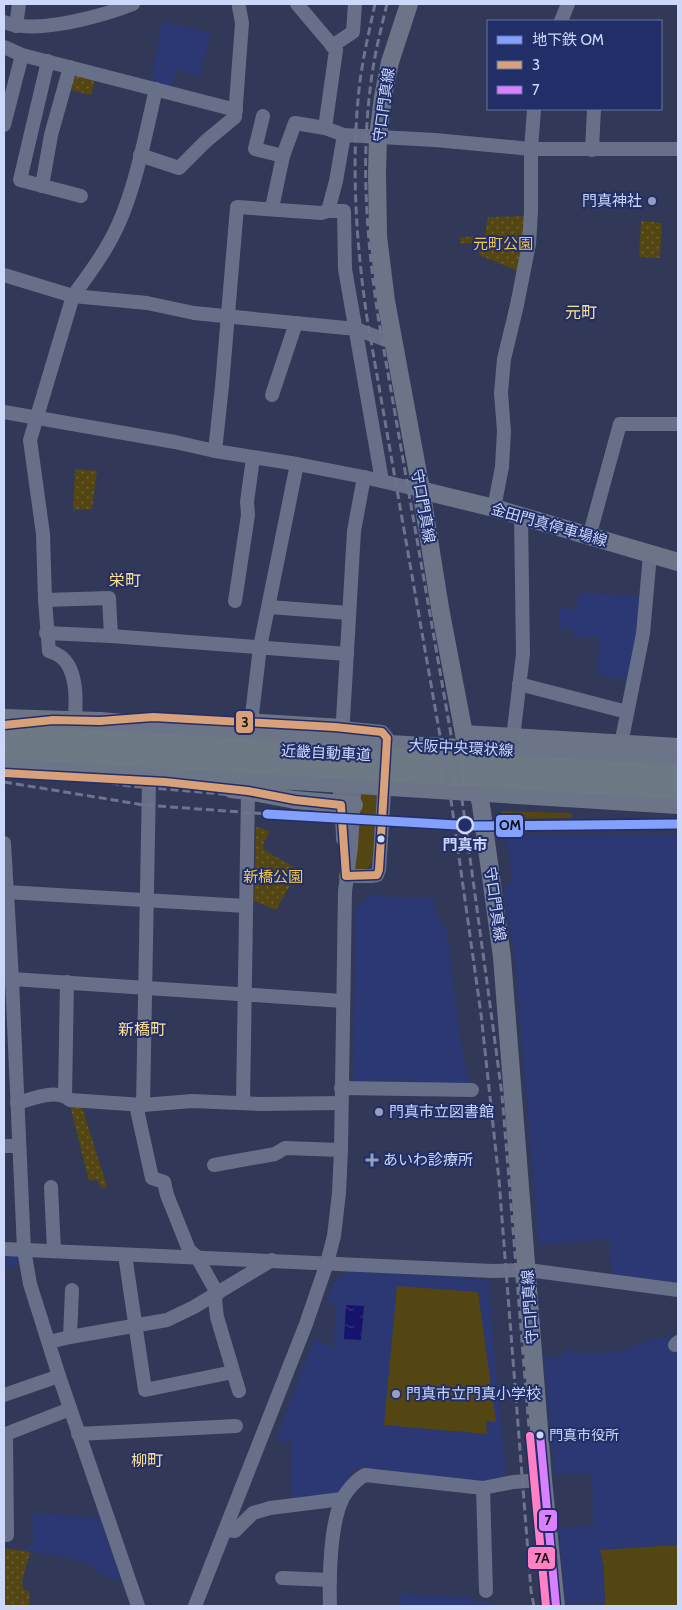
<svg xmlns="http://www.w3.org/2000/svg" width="682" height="1610" font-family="Cabin,'Noto Sans JP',sans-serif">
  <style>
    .built { fill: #2b3873 }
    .green { fill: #544612 }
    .park { fill: url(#park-dots) }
    .water { fill: url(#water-ripples) }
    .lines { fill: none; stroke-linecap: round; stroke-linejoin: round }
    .minor { stroke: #686f88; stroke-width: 14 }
    .major { stroke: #6c7487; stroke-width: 18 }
    .highway { stroke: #6e7986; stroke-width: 20 }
    .rail { stroke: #6d748b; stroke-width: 3; stroke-dasharray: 8 4; stroke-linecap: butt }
    .bus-1-casing { stroke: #222e67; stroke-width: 11 }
    .bus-2-casing { stroke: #222e67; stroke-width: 11 }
    .bus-3-casing { stroke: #222e67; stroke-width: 11 }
    .bus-1 { stroke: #d9a179; stroke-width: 8 }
    .bus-2 { stroke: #d880ff; stroke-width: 8 }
    .bus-3 { stroke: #ff80c5; stroke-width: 8 }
    .metro-1-casing { stroke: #222e67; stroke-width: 12 }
    .metro-1 { stroke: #83a0fc; stroke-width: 9 }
    .poi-dot { fill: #969fc1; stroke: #222e67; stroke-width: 2 }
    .stop-dot { fill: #222e67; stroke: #ccd7fa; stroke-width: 2.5 }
    .bus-dot { fill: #ccd7fa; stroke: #222e67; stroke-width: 2 }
    .labels { text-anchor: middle; stroke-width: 4; stroke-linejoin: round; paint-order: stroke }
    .bus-label { font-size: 14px; fill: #ccd7fa; stroke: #222e67; text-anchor: start }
    .street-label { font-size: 15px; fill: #ccd7fa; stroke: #222e67 }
    .poi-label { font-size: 15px; fill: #ccd7fa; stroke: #222e67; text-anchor: start }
    .park-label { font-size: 15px; fill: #f1c84d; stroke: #222e67 }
    .stop-label { font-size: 15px; font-weight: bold; fill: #ccd7fa; stroke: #222e67 }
    .neighbourhood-label { font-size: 16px; fill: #fbe093; stroke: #222e67 }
    .line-badge { stroke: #222e67; stroke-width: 2 }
    .pale-badge-label { font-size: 14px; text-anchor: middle; font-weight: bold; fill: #111 }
  </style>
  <defs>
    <pattern id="park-dots" width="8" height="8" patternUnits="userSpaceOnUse" patternTransform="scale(1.25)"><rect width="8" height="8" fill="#544612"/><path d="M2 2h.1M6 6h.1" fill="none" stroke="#6b6035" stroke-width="1.8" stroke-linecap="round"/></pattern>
    <pattern id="water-ripples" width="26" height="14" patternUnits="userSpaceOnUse" patternTransform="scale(1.25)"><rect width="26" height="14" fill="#15136b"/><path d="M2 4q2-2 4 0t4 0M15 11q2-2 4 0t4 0" fill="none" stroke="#363581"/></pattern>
  </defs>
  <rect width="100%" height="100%" fill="#313858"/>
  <g class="built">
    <polygon points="162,23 211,32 199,77 176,70 170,90 151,85"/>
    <polygon points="580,593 646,597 632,680 597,675 600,637 573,637 573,629 560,630 559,606 575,610"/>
    <polygon points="608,835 678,835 678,1283 612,1276 609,1238 539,1245 515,960 504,889 513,879 507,841 512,836"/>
    <polygon points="369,896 433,898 435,912 447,929 457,1019 468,1085 353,1082 356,908"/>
    <polygon points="4,1255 18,1255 18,1266 4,1268"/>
    <polygon points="348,1271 488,1280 506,1478 489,1482 355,1467 341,1494 291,1497 292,1442 276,1440 314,1339 333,1348 336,1305 327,1301 336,1278 340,1279"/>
    <polygon points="678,1335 678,1545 600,1550 604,1568 605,1602 566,1603 558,1528 593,1526 592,1473 555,1475 544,1358 563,1356 563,1350 589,1354 619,1351 658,1338"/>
    <polygon points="32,1513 100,1518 121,1582 98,1572 93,1567 82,1561 29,1551 28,1545 33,1544"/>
    <polygon points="399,1594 471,1598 471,1602 491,1602 491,1606 399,1606"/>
  </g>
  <g class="green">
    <path d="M362 739 381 741 372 862C368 870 364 871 355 871Z"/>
    <polygon points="501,811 572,813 572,818 500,819"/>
    <polygon points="556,823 633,824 634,827 556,829"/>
    <polygon points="397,1286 478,1292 496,1422 486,1421 487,1434 384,1425"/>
    <polygon points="678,1545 678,1606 605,1606 604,1568 600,1550"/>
  </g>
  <g class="park">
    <polygon points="78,75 95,79 91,95 71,90 74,77"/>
    <polygon points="527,216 518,271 479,255 480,244 460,243 460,237 485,236 488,217"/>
    <polygon points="641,221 662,223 660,258 639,257"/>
    <polygon points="75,469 97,471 92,509 73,510"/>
    <polygon points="256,827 270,831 263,844 264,850 299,870 276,910 254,901"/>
    <polygon points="81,1104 107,1187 101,1188 97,1180 89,1181 70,1105"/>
    <polygon points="4,1548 30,1552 22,1582 24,1590 30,1592 29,1606 4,1606"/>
  </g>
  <polygon class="water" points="346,1305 364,1306 361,1340 344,1339"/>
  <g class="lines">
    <g class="minor">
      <polyline points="297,4 336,50 325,128"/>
      <polyline points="561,21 568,4"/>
      <path d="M4 22C36 35 102 16 133 4"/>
      <polyline points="16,26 19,4"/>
      <polyline points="332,46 353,32 355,4"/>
      <polyline points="4,47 22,55 236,110"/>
      <polyline points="48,61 20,180 81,196"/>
      <polyline points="263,116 255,149 283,156"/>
      <polyline points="4,125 22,55"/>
      <polyline points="344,135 336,181 328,211 344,211 345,269 382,481"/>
      <polyline points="592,150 594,109"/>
      <polyline points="140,155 179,168 206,141 235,117 242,23 239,7"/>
      <polyline points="42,186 51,135 70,67"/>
      <polyline points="272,208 283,156 295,123 325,128 344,135 435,140 531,149 678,149"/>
      <polyline points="4,275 73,296 147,303 194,313 356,329 394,343"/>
      <polyline points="272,395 296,323"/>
      <polyline points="4,412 175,442 215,451 297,464 364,477 420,490"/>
      <polyline points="215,451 222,386 237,207 321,213 328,211"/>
      <polyline points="494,508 502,467 504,431 501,393 504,359 517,305 529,244 531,212 531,149 534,109"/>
      <polyline points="589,537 620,424 678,424"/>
      <polyline points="45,600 109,598 111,636"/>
      <polyline points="235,601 248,515 247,502 253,458"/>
      <polyline points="269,607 349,613"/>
      <polyline points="46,633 111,636 347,654"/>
      <polyline points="519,684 627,712"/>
      <path d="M75 720C76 701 78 669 60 656 57 654 52 652 49 651L45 600 43 534 30 440 73 296C89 274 107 250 118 225 136 186 146 132 156 89"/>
      <polyline points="251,723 260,647 297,464"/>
      <polyline points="342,728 382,732 387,738 387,751"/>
      <polyline points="342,737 354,531 364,477"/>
      <polyline points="513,738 523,654 521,516"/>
      <polyline points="621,744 643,634 650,554"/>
      <path d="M340 773C338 795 343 817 343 839"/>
      <polyline points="4,843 12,979 24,1250 30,1284 59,1376 138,1606"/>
      <polyline points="346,876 371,876 377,875 379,870 385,778"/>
      <polyline points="6,892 246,906"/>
      <polyline points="12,979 343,1001"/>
      <polyline points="341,1088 472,1090"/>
      <polyline points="65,1096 67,982"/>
      <polyline points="243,1102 248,791"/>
      <path d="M17 1103C33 1099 56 1088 70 1100L143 1105 192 1101 259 1104 341 1103"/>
      <polyline points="136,1105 152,1178 164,1182 167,1195 189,1250 197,1257 217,1293 215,1300 217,1317 239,1391"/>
      <polyline points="143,1105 149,782"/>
      <polyline points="4,1146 19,1146"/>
      <polyline points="214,1165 275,1154 285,1148 341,1150"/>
      <polyline points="51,1187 54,1251"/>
      <polyline points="4,1249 493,1271 528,1270 678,1290"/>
      <polyline points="125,1255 145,1390 233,1372"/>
      <polyline points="70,1337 167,1320 194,1307 272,1260"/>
      <polyline points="49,1342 70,1337 72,1290"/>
      <polyline points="675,1345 678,1342"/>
      <polyline points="4,1395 59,1376"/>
      <polyline points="78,1434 236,1426"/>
      <polyline points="483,1488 486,1591"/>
      <polyline points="227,1530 235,1531 253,1513 270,1508 342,1499"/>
      <polyline points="7,1535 6,1434 70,1409"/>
      <polyline points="282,1578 330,1580"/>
      <polyline points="195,1606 306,1324 327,1263 334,1236 339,1193 341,1150 345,891 351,847 355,776"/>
      <path d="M330 1606C329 1578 330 1525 342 1500 346 1491 357 1479 365 1475L483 1488 513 1482 543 1480"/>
    </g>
    <g class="major">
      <polyline points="409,4 390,62 383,97 378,136 377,173 378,236 386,301 422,495 440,608 464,734 481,805 502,957 543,1480 556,1606"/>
      <polyline points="420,490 494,508 678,562"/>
      <polyline points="4,718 100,721 318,740 678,760"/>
      <polyline points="245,722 342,728"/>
      <polyline points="464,734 678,747"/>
      <polyline points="4,763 678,805"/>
      <polyline points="231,789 248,791 295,800 354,805"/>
    </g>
    <g class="highway">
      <polyline points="4,734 678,775"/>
      <polyline points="4,749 678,789"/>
    </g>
    <g class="rail">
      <path d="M375 4C369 32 362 61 359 90 351 166 356 242 367 318L450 793 481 1014 499 1180 531 1591 534 1606"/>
      <path d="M387 4C380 32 373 61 370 90 361 166 367 242 378 316L461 792 491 1012 502 1095 509 1179 542 1590 545 1606"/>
      <polyline points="4,767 130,786 268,798"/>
      <polyline points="4,782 144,805 267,814"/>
    </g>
    <g class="bus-1-casing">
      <polyline id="bus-1" points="4,725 53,720 100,721 153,717 335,727 382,732 387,738 379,870 377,875 346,876 341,805 295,800 248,791 165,782 4,773"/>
    </g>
    <g class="bus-2-casing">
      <polyline id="bus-2" points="540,1435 556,1606"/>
    </g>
    <g class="bus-3-casing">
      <polyline id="bus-3" points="530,1436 546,1606"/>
    </g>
    <use href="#bus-1" class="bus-1"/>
    <use href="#bus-2" class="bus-2"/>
    <use href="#bus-3" class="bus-3"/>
    <g class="metro-1-casing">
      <polyline id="metro-1" points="267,814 474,826 678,824"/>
    </g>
    <use href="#metro-1" class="metro-1"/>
  </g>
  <g class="poi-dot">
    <circle cx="652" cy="201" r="5"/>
    <circle cx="379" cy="1112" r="5"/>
    <path d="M369.5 1152.5h5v5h5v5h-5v5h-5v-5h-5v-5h5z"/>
    <circle cx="396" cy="1394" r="5"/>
  </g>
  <circle class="stop-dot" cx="465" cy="825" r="8"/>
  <g class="bus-dot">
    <circle cx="381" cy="839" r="4.5"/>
    <circle cx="540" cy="1435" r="4.5"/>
  </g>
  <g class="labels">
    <g class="bus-label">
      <text x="549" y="1440">門真市役所</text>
    </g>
    <g class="street-label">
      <text transform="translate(384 105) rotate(-82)" y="5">守口門真線</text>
      <text transform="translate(423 506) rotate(80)" y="5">守口門真線</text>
      <text transform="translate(549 525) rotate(16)" y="5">金田門真停車場線</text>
      <text transform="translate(461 748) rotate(3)" y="5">大阪中央環状線</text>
      <text transform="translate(326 753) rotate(3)" y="5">近畿自動車道</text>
      <text transform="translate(495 904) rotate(82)" y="5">守口門真線</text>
      <text transform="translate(530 1307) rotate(-94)" y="5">守口門真線</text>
    </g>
    <g class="poi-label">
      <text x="642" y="206" text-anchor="end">門真神社</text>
      <text x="389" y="1117">門真市立図書館</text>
      <text x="383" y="1165">あいわ診療所</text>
      <text x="406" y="1399">門真市立門真小学校</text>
    </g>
    <g class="park-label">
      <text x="503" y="249">元町公園</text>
      <text x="273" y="882">新橋公園</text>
    </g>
    <g class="stop-label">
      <text x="465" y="850">門真市</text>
    </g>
    <g class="neighbourhood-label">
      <text x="581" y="318">元町</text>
      <text x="125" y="586">栄町</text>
      <text x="142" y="1035">新橋町</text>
      <text x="147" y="1466">柳町</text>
    </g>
  </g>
  <g class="line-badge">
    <rect x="235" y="710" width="19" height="24" rx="5" fill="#d9a179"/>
    <rect x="495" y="814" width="29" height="24" rx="5" fill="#83a0fc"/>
    <rect x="538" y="1509" width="20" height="23" rx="5" fill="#d880ff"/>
    <rect x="527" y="1546" width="29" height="24" rx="5" fill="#ff80c5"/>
  </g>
  <g class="pale-badge-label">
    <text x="245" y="727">3</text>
    <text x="510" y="830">OM</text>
    <text x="548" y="1525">7</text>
    <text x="542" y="1563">7A</text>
  </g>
  <rect width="682" height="1610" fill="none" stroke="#ccd7fa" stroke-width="10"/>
  <rect x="487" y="20" width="175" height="90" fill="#222e67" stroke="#6672a2"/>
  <rect x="497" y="36" width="25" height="8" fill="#83a0fc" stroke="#6672a2"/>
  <text x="532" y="45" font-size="15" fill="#ccd7fa">地下鉄 OM</text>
  <rect x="497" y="61" width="25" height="8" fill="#d9a179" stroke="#6672a2"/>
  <text x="532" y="70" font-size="15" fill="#ccd7fa">3</text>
  <rect x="497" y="86" width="25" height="8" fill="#d880ff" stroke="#6672a2"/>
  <text x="532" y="95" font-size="15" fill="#ccd7fa">7</text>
</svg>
